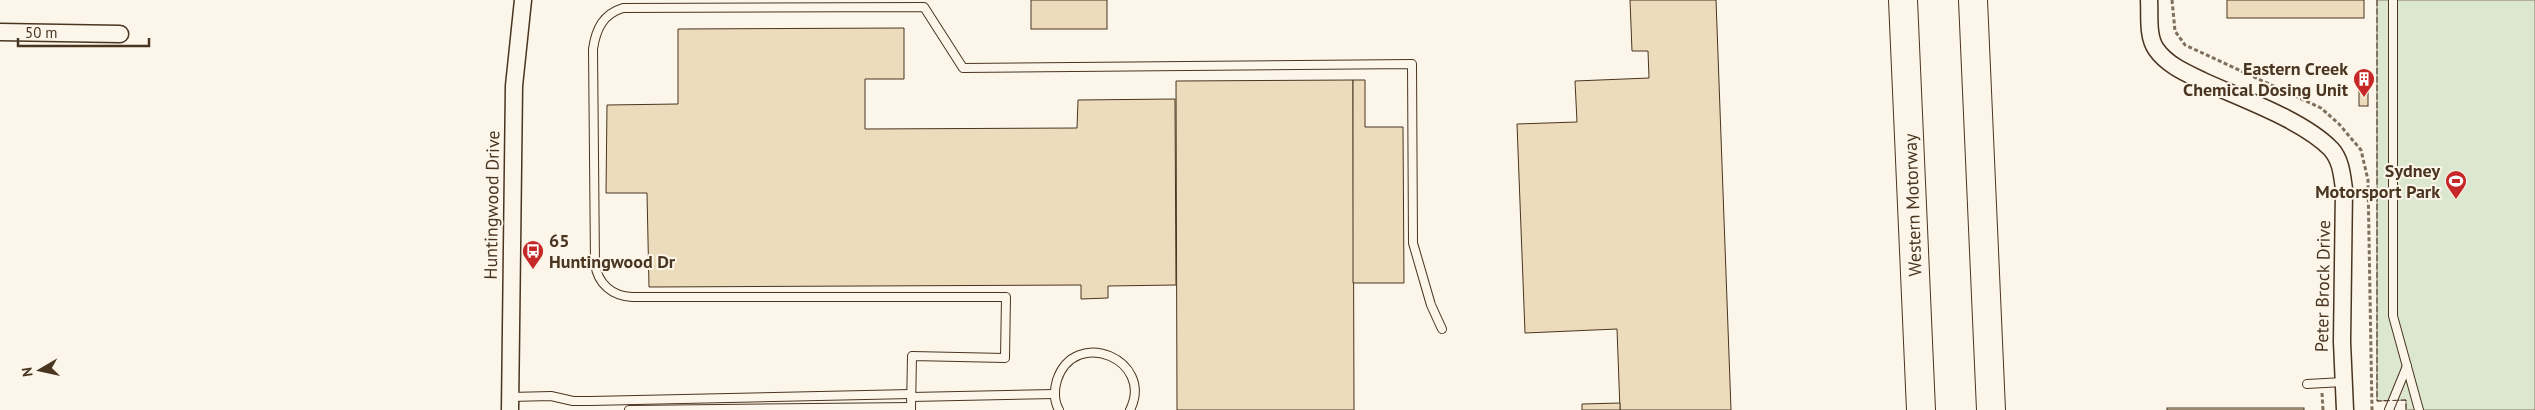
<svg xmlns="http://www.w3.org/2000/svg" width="2535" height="410" font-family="'PT Sans',sans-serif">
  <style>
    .green { fill: #dce7d0; stroke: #887966 }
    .building { fill: #ecdcbc; stroke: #4a3520 }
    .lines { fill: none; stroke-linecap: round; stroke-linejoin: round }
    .service-casing { stroke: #4a3520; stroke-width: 10 }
    .minor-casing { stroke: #4a3520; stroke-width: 19 }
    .motorway-casing { stroke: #4a3520; stroke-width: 30 }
    .path { stroke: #7f6f5c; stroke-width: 3; stroke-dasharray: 4 2.5; stroke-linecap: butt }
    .service { stroke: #fbf6e9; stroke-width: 8 }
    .minor { stroke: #fbf6e9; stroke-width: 16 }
    .motorway { stroke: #fbf6e9; stroke-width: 28 }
    .fence { stroke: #4a3520; stroke-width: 1; stroke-dasharray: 6 2.5; stroke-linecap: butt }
    .labels { text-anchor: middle; stroke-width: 4; stroke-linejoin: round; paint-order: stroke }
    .poi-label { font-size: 18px; font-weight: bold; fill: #4a3520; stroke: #fbf6e9; text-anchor: end }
    .street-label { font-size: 18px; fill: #4a3520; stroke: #fbf6e9 }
  </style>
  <rect width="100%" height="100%" fill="#fbf6e9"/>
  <polygon class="green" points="2377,0 2535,0 2535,410 2406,410 2406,400 2377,401"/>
  <g class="building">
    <rect x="1031" y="0" width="76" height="29"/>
    <polygon points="1630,0 1716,0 1731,410 1620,410 1617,329 1525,333 1517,124 1577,122 1575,81 1649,78 1648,51 1632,51"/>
    <rect x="2227" y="0" width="137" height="18"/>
    <polygon points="904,28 904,79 865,79 865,129 1077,128 1078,100 1175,99 1176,285 1108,286 1108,298 1081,299 1081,285 649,287 647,193 606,193 607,105 678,104 678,29"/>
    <polygon points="1353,80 1354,410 1177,410 1176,81"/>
    <polygon points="1353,80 1365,80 1365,127 1403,127 1404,283 1353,283"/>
    <rect x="2359" y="90" width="9" height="16"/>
    <polygon points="1620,403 1620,410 1582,410 1582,404"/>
    <rect x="2167" y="408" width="137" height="2"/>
  </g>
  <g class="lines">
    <g class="service-casing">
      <g id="service">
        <polyline points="2393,0 2393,316 2419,410"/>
        <polyline points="2307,384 2343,382"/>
        <polyline points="510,397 551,396 573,401 590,401 911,394"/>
        <polyline points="911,397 1055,394"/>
        <polyline points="629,410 911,407"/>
        <path d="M911 410 912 356 1005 358 1006 297H632C612 296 598 284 595 264L593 49C596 29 603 14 623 8L924 7 963 68 1412 64 1413 243 1431 305 1442 329"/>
        <path d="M1059 410C1054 401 1054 390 1057 380 1075 326 1155 360 1130 410"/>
        <polyline points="2389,410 2407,366"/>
      </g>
    </g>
    <g class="minor-casing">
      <g id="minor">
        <path d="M2149 0C2150 15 2147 36 2156 49 2167 65 2186 73 2203 81 2240 98 2303 120 2331 149 2341 160 2342 175 2344 189L2342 342 2345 410"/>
        <polyline points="0,32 120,34"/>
        <polyline points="510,410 514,86 523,0"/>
      </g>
    </g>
    <g class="motorway-casing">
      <g id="motorway">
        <polyline points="1903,0 1921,410"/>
        <polyline points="1973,0 1991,410"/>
      </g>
    </g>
    <g class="path">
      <polyline points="2172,0 2175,31 2185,45 2321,108 2339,124 2361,150 2368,180 2372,410"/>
      <polyline points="2322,393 2323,410"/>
    </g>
    <use href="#service" class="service"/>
    <use href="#minor" class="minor"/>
    <use href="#motorway" class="motorway"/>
    <polyline class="fence" points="2377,0 2377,401 2406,400 2406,410"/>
  </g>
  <defs>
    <g id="building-pin" transform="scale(1.125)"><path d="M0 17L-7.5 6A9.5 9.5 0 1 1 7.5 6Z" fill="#c62828" stroke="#fbf6e9"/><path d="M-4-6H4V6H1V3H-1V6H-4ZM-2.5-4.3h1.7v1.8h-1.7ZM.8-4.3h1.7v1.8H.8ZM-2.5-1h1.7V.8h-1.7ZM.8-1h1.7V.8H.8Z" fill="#fff"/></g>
    <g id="stadium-pin" transform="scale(1.125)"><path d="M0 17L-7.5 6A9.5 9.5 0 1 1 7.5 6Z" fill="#c62828" stroke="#fbf6e9"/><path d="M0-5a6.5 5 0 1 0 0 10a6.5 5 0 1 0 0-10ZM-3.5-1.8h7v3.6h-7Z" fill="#fff"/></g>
    <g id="bus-pin" transform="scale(1.125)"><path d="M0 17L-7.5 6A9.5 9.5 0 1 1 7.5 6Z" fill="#c62828" stroke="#fbf6e9"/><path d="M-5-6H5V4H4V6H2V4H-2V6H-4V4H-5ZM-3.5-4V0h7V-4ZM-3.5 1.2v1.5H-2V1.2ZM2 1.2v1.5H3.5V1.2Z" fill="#fff"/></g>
  </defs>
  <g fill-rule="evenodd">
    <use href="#building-pin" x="2364" y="79"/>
    <use href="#stadium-pin" x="2456" y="181"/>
    <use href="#bus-pin" x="533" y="251"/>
  </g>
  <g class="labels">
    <g class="poi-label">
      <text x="2348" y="75">Eastern Creek<tspan x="2348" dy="21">Chemical Dosing Unit</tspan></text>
      <text x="2440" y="177">Sydney<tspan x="2440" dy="21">Motorsport Park</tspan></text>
      <text x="549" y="247" text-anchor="start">65<tspan x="549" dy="21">Huntingwood Dr</tspan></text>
    </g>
    <g class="street-label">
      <text transform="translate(492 205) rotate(-89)" y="6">Huntingwood Drive</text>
      <text transform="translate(1913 205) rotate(-92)" y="6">Western Motorway</text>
      <text transform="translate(2323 286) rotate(-89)" y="6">Peter Brock Drive</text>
    </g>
  </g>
  <g transform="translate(40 370) rotate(261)" stroke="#fbf6e9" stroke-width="4" paint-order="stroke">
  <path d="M0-4L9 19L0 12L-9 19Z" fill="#4a3520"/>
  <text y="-8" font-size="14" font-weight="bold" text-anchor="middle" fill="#4a3520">N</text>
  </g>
  <path d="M18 38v8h131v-8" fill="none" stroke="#4a3520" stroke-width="2.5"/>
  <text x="25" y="38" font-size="15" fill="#4a3520" stroke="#fbf6e9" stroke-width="4" paint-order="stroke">50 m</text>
</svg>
